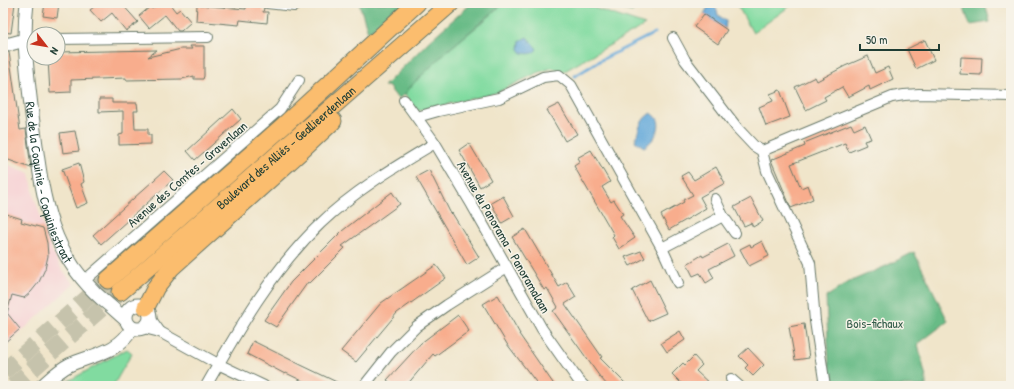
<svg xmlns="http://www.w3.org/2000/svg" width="1014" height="389" font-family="'Patrick Hand',sans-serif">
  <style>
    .built { fill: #f7cfd3 }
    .green { fill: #81dba0; stroke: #508c6a }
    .forest { fill: #68bb86; stroke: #447c5d }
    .water { fill: #64a9da; stroke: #427387 }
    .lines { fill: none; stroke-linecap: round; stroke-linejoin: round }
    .stream { stroke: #64a9da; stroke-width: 3 }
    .building { fill: #f8ad8d }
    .trunk-tunnel { stroke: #c6c3ac; stroke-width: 17; stroke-dasharray: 17 8; stroke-linecap: butt }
    .minor-casing { stroke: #687868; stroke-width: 12 }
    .tertiary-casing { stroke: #687868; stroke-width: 15 }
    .trunk-casing { stroke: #687868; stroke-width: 19 }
    .minor { stroke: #fff; stroke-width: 10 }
    .tertiary { stroke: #fff; stroke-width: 13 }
    .trunk { stroke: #fbbd6e; stroke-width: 17 }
    .labels { text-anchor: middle; stroke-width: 3; stroke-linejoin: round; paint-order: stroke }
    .street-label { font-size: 13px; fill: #1f3d34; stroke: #f7f3e8 }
    .park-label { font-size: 13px; fill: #335d4a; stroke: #f7f3e8 }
  </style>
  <rect width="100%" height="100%" fill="#f7f3e8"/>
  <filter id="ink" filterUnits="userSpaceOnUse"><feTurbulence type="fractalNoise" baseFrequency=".025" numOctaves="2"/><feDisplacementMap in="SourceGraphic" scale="8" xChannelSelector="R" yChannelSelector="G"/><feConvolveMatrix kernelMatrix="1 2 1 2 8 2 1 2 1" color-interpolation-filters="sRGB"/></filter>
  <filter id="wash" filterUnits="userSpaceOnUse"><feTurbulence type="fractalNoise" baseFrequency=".012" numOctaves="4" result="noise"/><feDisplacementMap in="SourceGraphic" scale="16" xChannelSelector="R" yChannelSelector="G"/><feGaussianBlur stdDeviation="0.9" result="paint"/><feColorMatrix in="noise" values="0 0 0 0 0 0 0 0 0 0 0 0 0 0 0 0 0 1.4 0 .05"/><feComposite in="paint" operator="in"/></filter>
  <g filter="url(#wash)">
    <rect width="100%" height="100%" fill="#f0e5ca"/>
    <polygon class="built" points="3,163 30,173 34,196 50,247 63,271 74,284 3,348"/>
    <g class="green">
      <path d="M504 3H579L645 25 563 72 552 68 537 73 496 93 417 111 405 94C432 57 472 34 504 3Z"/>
      <polygon points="603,3 641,3 632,12"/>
      <polygon points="736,3 794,3 753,33"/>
      <polygon points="127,349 132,353 113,386 59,386"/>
    </g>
    <g class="forest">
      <polygon points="359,3 406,3 369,35"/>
      <polygon points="472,3 504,3 446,52 412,85 405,94 398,99 388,86 384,86 429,41"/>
      <polygon points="962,3 985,3 990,22 970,25"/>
      <polygon points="914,252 948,321 918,344 926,378 926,386 830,386 826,297 849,282 886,266"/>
    </g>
    <g class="water">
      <polygon points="710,4 712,4 717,10 718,15 726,21 725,29 704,14"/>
      <path d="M527 37 537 49C533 55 528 54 522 53L519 49 520 41Z"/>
      <path d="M651 113C667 121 655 141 644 147L635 141C639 130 640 119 651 113Z"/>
    </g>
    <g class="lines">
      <polyline class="stream" points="575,76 601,60 655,33"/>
    </g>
    <g id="blocks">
      <g class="building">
        <polygon points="3,3 15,3 11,33 3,32"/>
        <polygon points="45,3 59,3 57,18 43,16"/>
        <polygon points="99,3 121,3 138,22 126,31 112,13 101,22 90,10"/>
        <polygon points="159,3 169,3 176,12 180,9 191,22 181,31 178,31 165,15 149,28 139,16 150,7 152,9"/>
        <polygon points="197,5 246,9 246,5 262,6 264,8 263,12 268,12 267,23 240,20 239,25 196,21"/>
        <polygon points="704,14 727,30 718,44 694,27"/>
        <polygon points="925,40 934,60 916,69 907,49"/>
        <polygon points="190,46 204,46 204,76 203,79 194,79 194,76 182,79 126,80 126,78 71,80 71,92 50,93 48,59 58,58 58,52 157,50 148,57 181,49 192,49"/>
        <polygon points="3,52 9,52 20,130 26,129 31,168 3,158"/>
        <polygon points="868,56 875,73 888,67 893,79 870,90 869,86 848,97 842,87 824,97 826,100 806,110 795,87 815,77 817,81 845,66"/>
        <polygon points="961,57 982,58 981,75 960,74"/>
        <polygon points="780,90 790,117 766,126 759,107 773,101 770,94"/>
        <polygon points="99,99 112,99 112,103 137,103 138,111 134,111 135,129 148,129 148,135 151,135 151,144 119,145 119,135 123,134 123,111 99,112"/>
        <polygon points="559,104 577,134 565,141 547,110"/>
        <polygon points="233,109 241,119 195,160 187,151"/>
        <polygon points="851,124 854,130 865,125 871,139 864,141 866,145 849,152 845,143 791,164 801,188 808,185 813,199 791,208 771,160 805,146 804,143"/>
        <polygon points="75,131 79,151 63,153 60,133"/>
        <polygon points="469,143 491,180 480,187 459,150"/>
        <polygon points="591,150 610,182 602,187 611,202 614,200 623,214 620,216 635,238 619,249 612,237 614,235 574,166 580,162 577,158"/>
        <polygon points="79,163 84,182 81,184 88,203 76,208 62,169"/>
        <polygon points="716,167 725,183 700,197 706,208 669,230 661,215 684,202 683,200 693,195 681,176 688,172 694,180"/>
        <polygon points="429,170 451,214 452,213 479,257 467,265 416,177"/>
        <polygon points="164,171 173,180 101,244 93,235"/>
        <polygon points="392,192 400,204 342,246 345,248 310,283 308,282 276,327 264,320 291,282 342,231"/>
        <polygon points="503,196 514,216 502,223 491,203"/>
        <polygon points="751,198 763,221 753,227 751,223 744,226 734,207"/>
        <polygon points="3,213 22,219 21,222 43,228 47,243 48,256 45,269 39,282 31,292 24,298 12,295 7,313 20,329 3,344"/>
        <polygon points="525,229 559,287 567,282 576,297 565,304 602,357 600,358 628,386 608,386 600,377 553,311 558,307 547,288 544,290 512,237"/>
        <polygon points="762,241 769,256 749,266 740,249 750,244 751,247"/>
        <polygon points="728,244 734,256 709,269 714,278 706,283 700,273 693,276 687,264 702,255 703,257"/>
        <polygon points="641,251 645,258 630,266 625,257"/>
        <polygon points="436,265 446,278 397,313 356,362 341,351 381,303"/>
        <polygon points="650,280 666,313 648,321 632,290"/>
        <polygon points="498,295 520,334 519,334 555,386 539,386 507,344 483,304"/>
        <polygon points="458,315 469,331 435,356 433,354 406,386 394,386 387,380 421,343"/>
        <polygon points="804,324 809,358 795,360 789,327"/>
        <polygon points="680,331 685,340 667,352 661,343"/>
        <polygon points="253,341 301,365 345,386 313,386 286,373 285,374 247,354"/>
        <polygon points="748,348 764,365 753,376 745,368 748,365 739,356"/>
        <polygon points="694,356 702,365 696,371 712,386 684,386 672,374 683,363 685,365"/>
      </g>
    </g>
  </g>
  <g filter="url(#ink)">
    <use href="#blocks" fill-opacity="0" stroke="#687868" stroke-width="1"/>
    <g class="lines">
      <g class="trunk-tunnel">
        <polyline points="3,372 108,280"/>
        <polyline points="13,386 120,292"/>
      </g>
      <g class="minor-casing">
        <g id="minor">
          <polyline points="267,3 294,6 294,3"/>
          <polyline points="673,38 685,60 738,129 754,146 762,151 767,171 810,263 815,321 825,386"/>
          <polyline points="58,39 208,37"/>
          <polyline points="404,100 435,143 472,205 542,329 578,380 584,386"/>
          <polyline points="417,117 438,111 499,98 543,77 559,75 571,85 662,248 678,283"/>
          <polyline points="762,151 892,97 904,95 919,94 1011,96"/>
          <polyline points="715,199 723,216 735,233"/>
          <polyline points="662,248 723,216"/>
          <polyline points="84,281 280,109 299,80"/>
          <polyline points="150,318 160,332"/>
          <polyline points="144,328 160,332 218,364 264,386"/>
          <polyline points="731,379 739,386"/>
          <path d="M206 386C239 328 272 270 321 223 354 191 395 167 435 143"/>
          <polyline points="364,386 391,352 417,326 447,305 507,267"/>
        </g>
      </g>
      <g class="tertiary-casing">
        <g id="tertiary">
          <path id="s1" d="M27 3C22 41 28 77 32 115 42 189 45 254 109 305 115 310 119 314 125 319"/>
          <polyline points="3,44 10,44 25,40"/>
          <circle cx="138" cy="317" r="12"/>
          <path d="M42 386C51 378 59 370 69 365 92 355 120 352 132 328"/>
        </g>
      </g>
      <g class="trunk-casing">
        <g id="trunk">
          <polyline points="108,280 282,127 417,3"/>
          <path id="s2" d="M120 292 451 3"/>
          <polyline points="146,307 156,287 171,268 299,153 333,121"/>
        </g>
      </g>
      <use href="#minor" class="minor"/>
      <use href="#tertiary" class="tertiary"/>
      <use href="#trunk" class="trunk"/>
    </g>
  </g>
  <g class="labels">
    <g class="street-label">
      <text dy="5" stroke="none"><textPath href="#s2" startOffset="220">Boulevard des Alliés - Geallieerdenlaan</textPath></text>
      <text transform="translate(187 174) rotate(-41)" y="5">Avenue des Comtes - Gravenlaan</text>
      <text dy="5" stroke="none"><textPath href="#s1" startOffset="182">Rue de la Coquinie - Coquiniestraat</textPath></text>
      <text transform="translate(504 237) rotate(60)" y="5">Avenue du Panorama - Panoramalaan</text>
    </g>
    <g class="park-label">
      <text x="875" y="328">Bois-fichaux</text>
    </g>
  </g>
  <rect width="1014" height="389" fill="none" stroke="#f7f3e8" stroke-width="16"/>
  <g transform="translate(46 46) rotate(121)"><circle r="19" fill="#f7f3e8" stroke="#a1aaa0"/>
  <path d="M0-3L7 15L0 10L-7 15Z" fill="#c8321e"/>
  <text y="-6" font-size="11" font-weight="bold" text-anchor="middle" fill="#1f3d34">N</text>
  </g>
  <path d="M860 44v6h79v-6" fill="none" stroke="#1f3d34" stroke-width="2"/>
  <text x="866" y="44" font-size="12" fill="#1f3d34" stroke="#f7f3e8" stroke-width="3" paint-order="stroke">50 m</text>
</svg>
